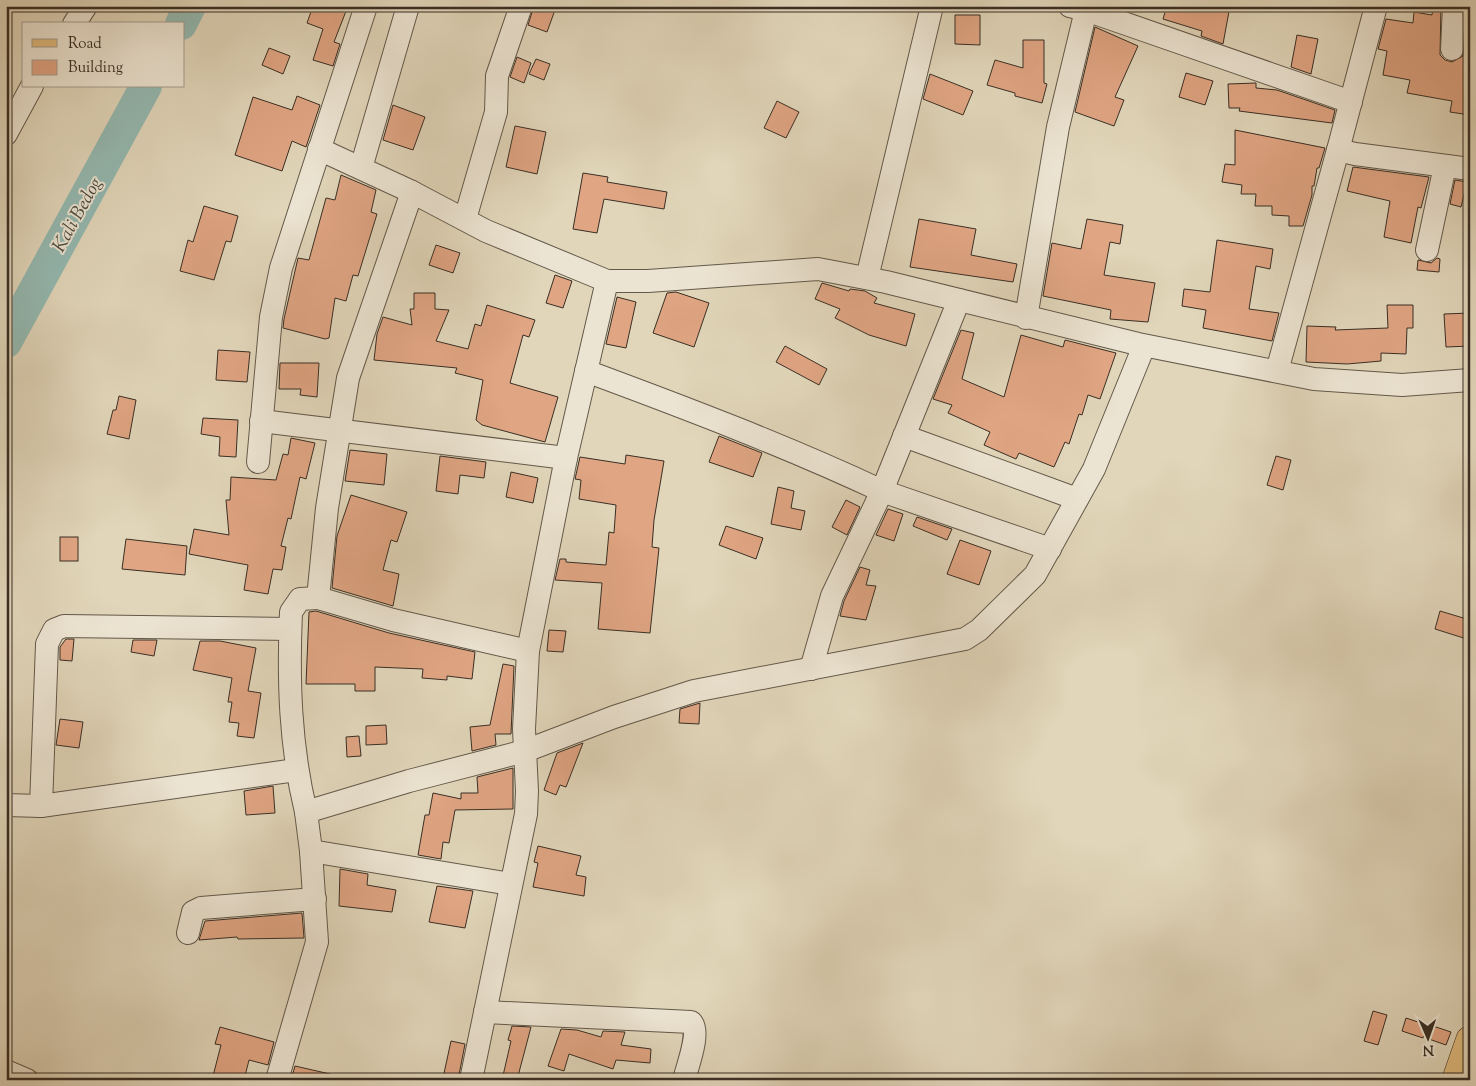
<svg xmlns="http://www.w3.org/2000/svg" width="1476" height="1086" font-family="'Sorts Mill Goudy',serif">
  <style>
    .lines { fill: none; stroke-linecap: round; stroke-linejoin: round }
    .river { stroke: #94b9b1; stroke-width: 32 }
    .building { fill: #e0a583; stroke: #392f25 }
    .minor-casing { stroke: #63594a; stroke-width: 24 }
    .major-casing { stroke: #392f25; stroke-width: 29 }
    .minor { stroke: #ece4d2; stroke-width: 22 }
    .major { stroke: #e0bb7d; stroke-width: 28 }
    .labels { text-anchor: middle; stroke-width: 4; stroke-linejoin: round; paint-order: stroke }
    .water-label { font-size: 19px; font-style: italic; fill: #4b4b41; stroke: #ece4d2 }
  </style>
  <rect width="100%" height="100%" fill="#e1d6ba"/>
  <filter id="stains"><feTurbulence type="fractalNoise" baseFrequency=".004" numOctaves="4"/><feColorMatrix values="0 0 0 0 .2 0 0 0 0 .09 0 0 0 0 .02 0 0 0 .5 -.17"/></filter>
  <radialGradient id="worn" r=".72"><stop offset=".6" stop-color="#630" stop-opacity="0"/><stop offset="1" stop-color="#630" stop-opacity=".3"/></radialGradient>
  <g class="lines">
    <g class="river">
      <polyline points="181,24 190,6"/>
      <polyline points="6,342 146,86"/>
    </g>
  </g>
  <g class="building">
    <polygon points="313,6 348,6 334,42 340,44 333,66 313,60 323,29 307,23"/>
    <polygon points="534,6 546,6 555,10 547,32 528,25"/>
    <polygon points="1167,6 1230,6 1223,44 1201,36 1202,31 1163,19"/>
    <polygon points="1433,6 1441,6 1440,55 1445,60 1452,62 1463,56 1467,6 1470,6 1470,115 1450,112 1452,101 1407,93 1410,80 1383,75 1387,51 1378,49 1386,19 1413,23 1414,12 1432,15"/>
    <polygon points="955,15 980,15 980,45 955,44"/>
    <polygon points="1095,27 1138,46 1115,97 1124,100 1114,126 1075,112"/>
    <polygon points="1297,35 1318,39 1311,74 1291,67"/>
    <polygon points="1023,40 1044,40 1044,83 1047,84 1042,103 1015,96 1015,93 987,85 995,60 1023,68"/>
    <polygon points="269,48 290,56 283,74 262,65"/>
    <polygon points="517,57 531,63 524,83 510,77"/>
    <polygon points="536,59 550,64 544,80 529,74"/>
    <polygon points="1186,73 1213,81 1205,105 1179,97"/>
    <polygon points="930,74 973,91 963,115 923,99"/>
    <polygon points="1256,83 1256,88 1277,90 1335,110 1332,123 1239,111 1240,108 1229,108 1228,84"/>
    <polygon points="297,96 320,105 306,147 292,141 282,171 235,155 253,97 292,110"/>
    <polygon points="777,101 799,112 786,138 764,128"/>
    <polygon points="393,105 425,117 413,150 383,140"/>
    <polygon points="515,126 546,132 537,174 506,167"/>
    <polygon points="1235,130 1325,148 1319,168 1317,168 1314,186 1312,186 1312,195 1303,226 1289,226 1289,216 1272,215 1272,206 1255,206 1256,194 1241,194 1242,185 1222,182 1225,164 1235,165"/>
    <polygon points="1353,167 1429,177 1421,208 1418,207 1411,243 1384,237 1390,201 1347,191"/>
    <polygon points="583,173 608,177 607,182 667,192 664,209 604,199 597,233 573,229"/>
    <polygon points="341,175 376,190 371,212 377,214 358,276 353,275 346,301 335,298 329,338 325,339 283,328 284,319 298,258 309,260 326,198 335,200"/>
    <polygon points="1455,180 1467,182 1461,207 1450,204"/>
    <polygon points="204,206 238,216 231,242 226,241 214,280 180,271 188,240 193,242"/>
    <polygon points="919,219 976,229 971,255 1017,264 1013,282 910,267"/>
    <polygon points="1087,219 1123,225 1120,244 1110,242 1104,275 1155,283 1148,322 1110,319 1111,310 1043,296 1052,243 1081,249"/>
    <polygon points="1217,240 1273,249 1270,269 1256,266 1249,309 1279,313 1272,341 1203,328 1206,310 1182,306 1184,289 1210,292"/>
    <polygon points="436,245 460,253 453,273 429,265"/>
    <polygon points="1437,258 1440,259 1439,272 1417,270 1418,260 1431,263"/>
    <polygon points="555,275 572,281 563,308 546,303"/>
    <polygon points="822,283 849,291 850,289 865,291 877,298 874,303 915,314 906,346 869,335 835,318 840,309 815,299"/>
    <polygon points="676,292 709,303 694,347 653,333 667,293"/>
    <polygon points="414,293 435,293 435,309 449,310 436,341 468,349 475,324 481,326 487,305 535,320 529,337 523,335 510,383 558,397 545,442 482,425 476,420 483,380 455,373 457,368 374,360 377,334 383,317 412,325 410,309 414,309"/>
    <polygon points="617,297 636,302 626,348 606,344"/>
    <polygon points="1387,305 1413,305 1413,328 1407,328 1406,354 1381,353 1381,361 1347,364 1306,362 1307,326 1336,327 1335,330 1388,328"/>
    <polygon points="1470,313 1470,346 1446,347 1444,314"/>
    <polygon points="961,330 974,333 962,379 1004,397 1021,335 1063,347 1065,340 1116,353 1100,399 1088,395 1082,415 1079,414 1069,444 1065,442 1054,467 1019,453 1016,459 984,445 990,432 948,413 952,405 933,399"/>
    <polygon points="785,346 827,369 819,385 776,362"/>
    <polygon points="218,350 250,352 247,382 216,380"/>
    <polygon points="280,363 319,363 317,397 300,395 301,389 279,389"/>
    <polygon points="119,396 136,400 129,439 107,434 113,410 116,410"/>
    <polygon points="203,418 238,420 236,457 219,456 220,437 201,434"/>
    <polygon points="719,436 762,453 753,477 709,462"/>
    <polygon points="291,438 315,443 306,479 300,477 291,519 288,518 281,546 286,547 282,570 273,569 268,594 244,590 248,565 189,554 194,529 229,535 226,500 230,500 231,477 276,480 283,454 288,455"/>
    <polygon points="350,450 387,454 384,485 345,481"/>
    <polygon points="626,455 664,461 654,520 652,547 659,548 650,633 598,629 602,583 555,580 560,559 566,559 566,562 606,565 609,532 614,533 616,505 579,499 581,480 575,479 580,457 625,464"/>
    <polygon points="440,456 486,462 484,478 460,475 458,494 436,491"/>
    <polygon points="1276,456 1291,460 1283,490 1267,485"/>
    <polygon points="511,472 538,478 533,503 506,497"/>
    <polygon points="778,487 794,491 791,508 805,511 801,530 771,524"/>
    <polygon points="351,495 407,512 397,542 391,540 383,570 399,574 393,606 332,588 337,536"/>
    <polygon points="846,500 860,507 847,535 832,527"/>
    <polygon points="888,509 903,514 894,541 876,535"/>
    <polygon points="917,517 952,529 947,540 913,526"/>
    <polygon points="726,526 763,538 756,559 719,545"/>
    <rect x="60" y="537" width="18" height="24"/>
    <polygon points="126,539 187,546 185,575 122,569"/>
    <polygon points="960,540 991,551 979,585 947,574"/>
    <polygon points="860,567 870,570 866,585 876,586 866,620 840,616 844,601"/>
    <polygon points="316,611 389,633 475,652 472,679 447,676 447,680 422,678 423,669 375,667 375,691 355,691 355,684 306,684 309,612"/>
    <polygon points="1440,611 1470,620 1470,640 1435,629"/>
    <polygon points="549,630 566,631 563,652 547,651"/>
    <polygon points="66,639 74,639 72,661 60,660 60,647"/>
    <polygon points="133,640 157,640 154,656 131,652"/>
    <polygon points="200,641 220,641 256,648 248,691 261,693 254,738 237,736 239,723 229,722 232,702 228,702 232,678 193,670"/>
    <polygon points="503,664 514,666 511,734 495,734 496,745 472,751 470,727 490,725"/>
    <polygon points="700,703 699,724 679,723 680,709"/>
    <polygon points="60,719 83,722 79,748 56,745"/>
    <polygon points="386,725 387,744 366,745 366,726"/>
    <polygon points="359,736 361,756 347,757 346,737"/>
    <polygon points="583,743 566,787 560,785 556,795 544,790 557,753"/>
    <polygon points="513,768 513,809 455,810 449,843 443,842 441,859 418,855 425,815 429,815 433,793 461,799 461,793 478,793 477,777"/>
    <polygon points="273,786 275,813 246,815 244,791"/>
    <polygon points="538,846 581,856 576,875 586,877 584,896 533,887 538,863 534,862"/>
    <polygon points="340,869 368,874 367,885 396,890 392,912 339,906"/>
    <polygon points="437,886 473,891 465,928 429,922"/>
    <polygon points="302,913 304,938 238,939 237,937 199,940 205,921"/>
    <polygon points="1373,1011 1387,1015 1378,1045 1364,1041"/>
    <polygon points="1406,1018 1427,1025 1423,1038 1402,1031"/>
    <polygon points="1430,1025 1451,1032 1446,1045 1426,1038"/>
    <polygon points="512,1026 531,1027 517,1080 502,1080 511,1041 508,1040"/>
    <polygon points="220,1027 274,1042 268,1065 249,1060 244,1080 212,1080 221,1045 215,1044"/>
    <polygon points="561,1029 577,1030 601,1037 603,1031 625,1032 621,1045 651,1049 650,1063 616,1060 613,1069 569,1054 564,1071 548,1066"/>
    <polygon points="451,1041 465,1044 458,1080 443,1078"/>
    <polygon points="295,1066 330,1074 329,1080 291,1080"/>
  </g>
  <g class="lines">
    <g class="minor-casing">
      <g id="minor">
        <polyline points="1070,6 1086,10 1351,102"/>
        <polyline points="74,24 86,6"/>
        <polyline points="1452,49 1454,6"/>
        <polyline points="6,134 32,86"/>
        <polyline points="319,149 412,192 486,231 607,281 648,281 818,269 886,282 1138,344 1314,379 1402,385 1470,380"/>
        <polyline points="1338,150 1376,6"/>
        <polyline points="361,168 408,6"/>
        <polyline points="412,192 348,378 327,508 318,598 393,620 528,651"/>
        <polyline points="465,219 496,112 497,76 521,6"/>
        <polyline points="1427,250 1445,166"/>
        <polyline points="867,278 932,6"/>
        <polyline points="1026,318 1058,127 1087,6"/>
        <path d="M586 371C686 408 786 446 882 491L959 300"/>
        <polyline points="1277,371 1338,150 1355,154 1470,169"/>
        <polyline points="261,421 566,458"/>
        <polyline points="904,436 1077,499"/>
        <polyline points="258,462 271,317 281,268 366,6"/>
        <polyline points="811,669 832,596 882,491 1050,549"/>
        <polyline points="6,805 41,806 296,770"/>
        <polyline points="41,806 47,644 54,630 64,626 290,629"/>
        <path d="M306 812C290 746 288 680 291 612L300 599 318 598"/>
        <polyline points="311,851 510,884"/>
        <polyline points="188,933 193,912 201,908 315,899"/>
        <path d="M485 1012 691 1022C701 1032 687 1067 684 1080"/>
        <polyline points="6,1071 27,1080"/>
        <polyline points="277,1080 317,942 311,851 306,812 409,781 525,751 614,717 694,691 965,639 979,630 1035,575 1094,469 1144,346"/>
        <polyline points="471,1080 526,814 527,791 524,729 528,651 566,458 607,281"/>
      </g>
    </g>
    <g class="major-casing">
      <polyline id="major" points="1456,1080 1470,1040"/>
    </g>
    <use href="#minor" class="minor"/>
    <use href="#major" class="major"/>
  </g>
  <g class="labels">
    <g class="water-label">
      <text transform="translate(76 214) rotate(-61)" y="7">Kali Bedog</text>
    </g>
  </g>
  <rect width="1476" height="1086" fill="none" stroke="#e1d6ba" stroke-width="25"/>
  <rect x="8" y="8" width="1461" height="1071" fill="none" stroke="#392f25" stroke-width="2.5"/>
  <rect x="12" y="12" width="1451" height="1061" fill="none" stroke="#392f25"/>
  <rect x="22" y="22" width="162" height="65" fill="#ece4d2" stroke="#a49c8d"/>
  <rect x="32" y="39" width="25" height="8" fill="#e0bb7d" stroke="#a49c8d"/>
  <text x="68" y="48" font-size="15" fill="#392f25">Road</text>
  <rect x="32" y="60" width="25" height="15" fill="#e0a583" stroke="#a49c8d"/>
  <text x="68" y="72" font-size="15" fill="#392f25">Building</text>
  <g transform="translate(1428 1038) rotate(178)" stroke="#ece4d2" stroke-width="4" paint-order="stroke">
  <path d="M0-4L9 19L0 12L-9 19Z" fill="#392f25"/>
  <text y="-8" font-size="14" font-weight="bold" text-anchor="middle" fill="#392f25">N</text>
  </g>
  <rect width="100%" height="100%" filter="url(#stains)"/>
  <rect width="100%" height="100%" fill="url(#worn)"/>
</svg>
